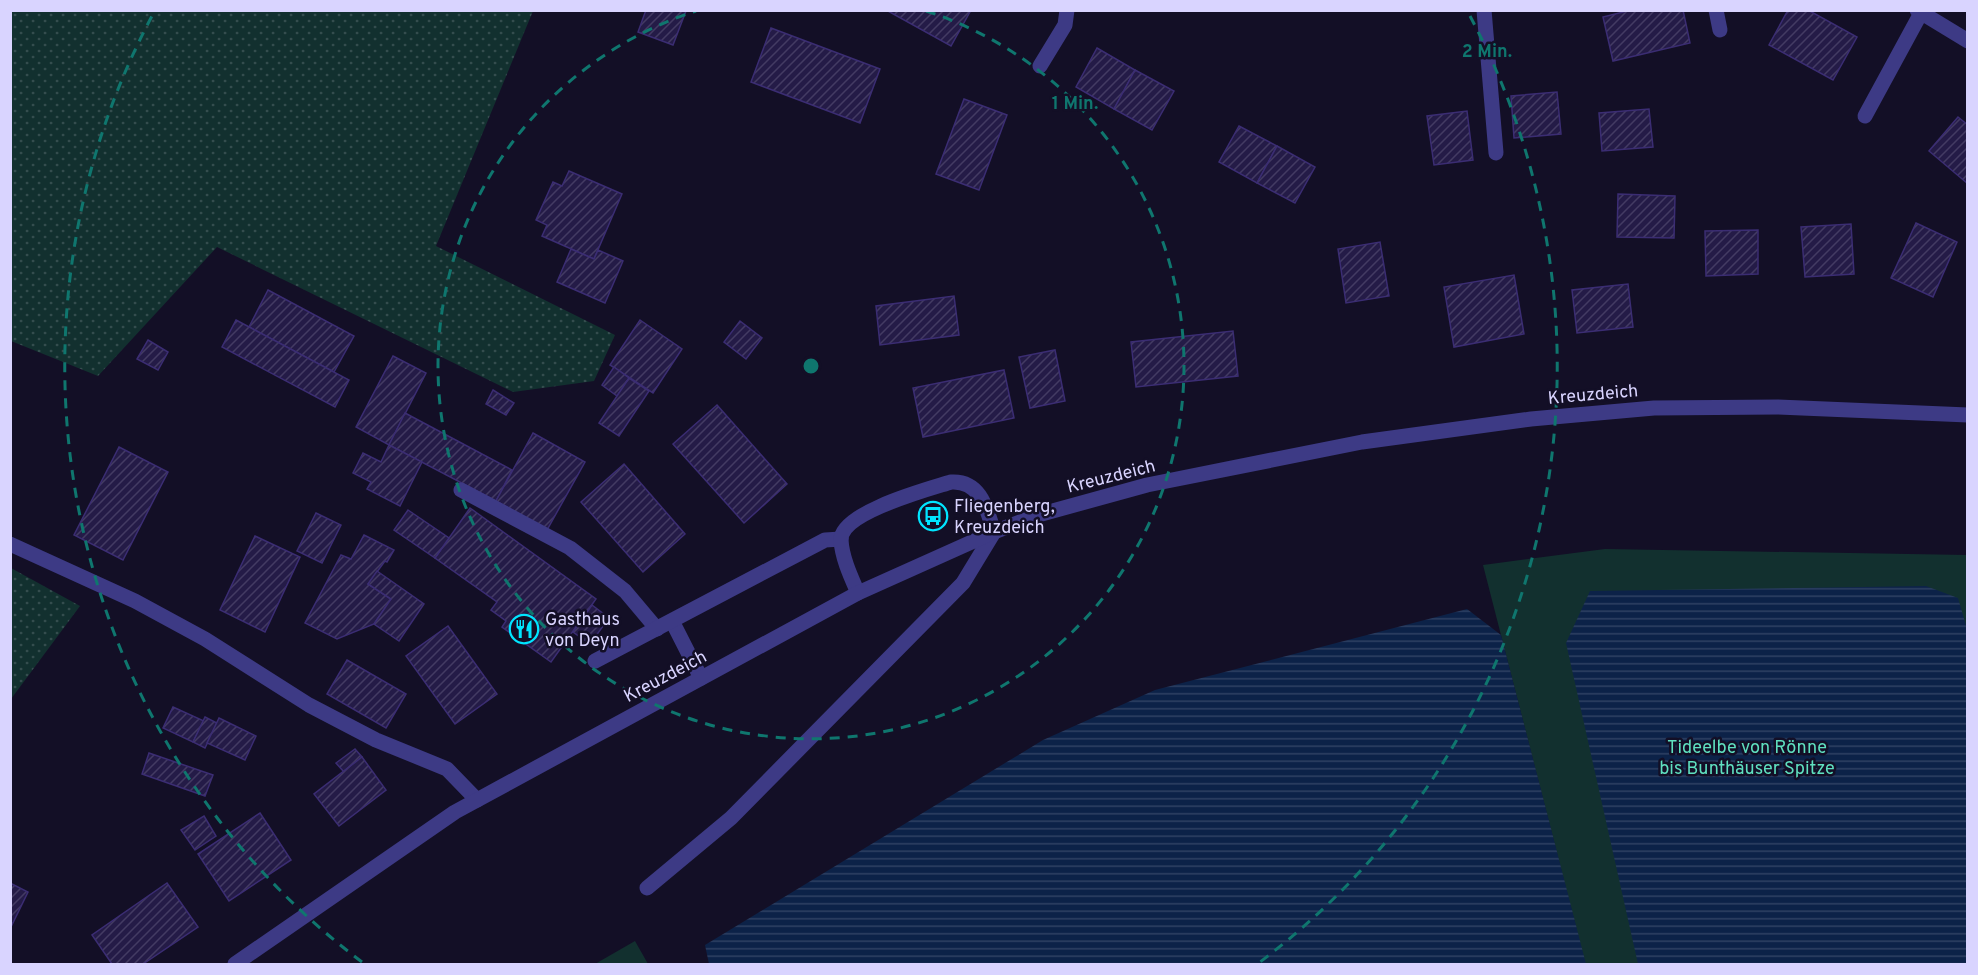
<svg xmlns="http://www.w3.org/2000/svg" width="1978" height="975" font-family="Overpass,sans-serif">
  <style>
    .grass { fill: url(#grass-dots) }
    .park { fill: #12302f }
    .water { fill: url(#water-rules) }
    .building { fill: url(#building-hatch); stroke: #3b2d73; stroke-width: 1.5 }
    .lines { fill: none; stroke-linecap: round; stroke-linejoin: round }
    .minor { stroke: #3d3a85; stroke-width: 15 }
    .ring { fill: none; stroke: #0f766e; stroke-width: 3; stroke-dasharray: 10 8 }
    .labels { text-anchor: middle; stroke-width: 5; stroke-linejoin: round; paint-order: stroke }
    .street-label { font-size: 18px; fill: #d9d4ff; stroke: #130f26 }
    .poi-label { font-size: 18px; fill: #d9d4ff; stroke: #130f26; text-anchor: start }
    .park-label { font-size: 18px; fill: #5fe0c0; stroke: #130f26 }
    .centre { fill: #0f766e; stroke: #130f26; stroke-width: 3 }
    .ring-label { font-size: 18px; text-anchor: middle; font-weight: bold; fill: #0f766e; stroke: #130f26; stroke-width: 5; stroke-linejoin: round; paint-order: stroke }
  </style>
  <defs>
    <pattern id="grass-dots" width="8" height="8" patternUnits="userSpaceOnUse" patternTransform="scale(1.5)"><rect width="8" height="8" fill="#12302f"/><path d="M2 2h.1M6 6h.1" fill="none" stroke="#344d4e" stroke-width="1.8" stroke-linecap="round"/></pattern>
    <pattern id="water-rules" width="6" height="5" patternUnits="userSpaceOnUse" patternTransform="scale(1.5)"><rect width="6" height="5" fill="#0c2248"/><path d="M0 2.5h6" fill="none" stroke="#2f4163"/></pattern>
    <pattern id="building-hatch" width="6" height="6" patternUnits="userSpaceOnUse" patternTransform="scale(1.5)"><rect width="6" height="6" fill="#241b47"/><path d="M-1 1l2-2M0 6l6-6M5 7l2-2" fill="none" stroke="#433b63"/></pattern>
  </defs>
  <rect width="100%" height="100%" fill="#130f26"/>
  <g class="grass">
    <polygon points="10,11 533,11 436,246 615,335 594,381 513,392 217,247 98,376 11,341"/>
    <polygon points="11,568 80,606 11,699"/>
  </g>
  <g class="park">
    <polygon points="1605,549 1967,555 1967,964 1514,964 1578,935 1483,565"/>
    <polygon points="635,941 648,964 595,964"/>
  </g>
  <g class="water">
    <polygon points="1926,586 1958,598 1967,629 1967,964 1638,964 1566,643 1590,591"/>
    <polygon points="1467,609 1501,635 1586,964 709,964 705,945 1043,740 1155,690"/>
  </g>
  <g class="building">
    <polygon points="646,10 686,11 673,45 638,32"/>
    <polygon points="886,10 971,10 951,46"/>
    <polygon points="1631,10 1683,10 1690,43 1613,61 1603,17"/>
    <polygon points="1788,10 1808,10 1857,37 1833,80 1769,45"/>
    <polygon points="771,28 880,69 860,123 751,82"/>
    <polygon points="1097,48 1135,70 1114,109 1076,87"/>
    <polygon points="1135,70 1174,91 1152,130 1114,109"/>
    <polygon points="1557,92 1561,134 1514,138 1511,96"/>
    <polygon points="964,99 1007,115 979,190 936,174"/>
    <polygon points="1649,109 1653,147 1602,151 1599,113"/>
    <polygon points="1467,111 1473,160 1434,165 1427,116"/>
    <polygon points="1958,117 1968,125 1968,184 1929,151"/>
    <polygon points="1239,126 1277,146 1257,183 1219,162"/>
    <polygon points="1277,146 1315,167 1295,203 1257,183"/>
    <polygon points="569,171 622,194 594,259 542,236 547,225 536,220 553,182 562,186"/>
    <polygon points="1618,194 1675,196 1674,238 1617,237"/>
    <polygon points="1916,223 1957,242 1933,297 1891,278"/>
    <polygon points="1851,224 1854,274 1805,277 1801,227"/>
    <polygon points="1758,230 1758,274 1706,276 1705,231"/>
    <polygon points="1380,242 1389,296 1346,303 1338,249"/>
    <polygon points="571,249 594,259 598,250 623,261 605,303 557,282"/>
    <polygon points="1514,275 1524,334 1454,347 1444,287"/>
    <polygon points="1628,284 1633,327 1577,333 1572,290"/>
    <polygon points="268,290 354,336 334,372 249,327"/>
    <polygon points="954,296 959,335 880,345 876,306"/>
    <polygon points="236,320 349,380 335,407 222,347"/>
    <polygon points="640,320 682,349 653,393 610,365"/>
    <polygon points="740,321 762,338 746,359 724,342"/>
    <polygon points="1233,331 1238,376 1136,387 1131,342"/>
    <polygon points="148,340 168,352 158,370 137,359"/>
    <polygon points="1055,350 1065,401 1030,408 1019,357"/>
    <polygon points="393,356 426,373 389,445 356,427"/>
    <polygon points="614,367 629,378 617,396 602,385"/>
    <polygon points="1004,370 1014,418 923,437 913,388"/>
    <polygon points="629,378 649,391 619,436 599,423"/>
    <polygon points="493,390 514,403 506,415 486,404"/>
    <polygon points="717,405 787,484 744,523 673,444"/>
    <polygon points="405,413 512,470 496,501 389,445"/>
    <polygon points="533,433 585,462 547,530 496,501"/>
    <polygon points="389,445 422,462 400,506 367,489 371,482 353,473 363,453 381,462"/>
    <polygon points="119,447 168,472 123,560 74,535"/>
    <polygon points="624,464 685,534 643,572 581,502"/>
    <polygon points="470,508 596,599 551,662 502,627 506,621 491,610 497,602 435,558"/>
    <polygon points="408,510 449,538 435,558 394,530"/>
    <polygon points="316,513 341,525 322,563 297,551"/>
    <polygon points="364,535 394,550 387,562 385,561 368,584 391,599 374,624 337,639 305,623 341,555 351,559"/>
    <polygon points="255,536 300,557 265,632 220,610"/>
    <polygon points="377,571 424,604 399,641 374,624 391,599 368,584"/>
    <polygon points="592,605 609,618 590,644 573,632"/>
    <polygon points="448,626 497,694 455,724 406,656"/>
    <polygon points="347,660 406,694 386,728 327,694"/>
    <polygon points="173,707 204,721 193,742 163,728"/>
    <polygon points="205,717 217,723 205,748 193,742"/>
    <polygon points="219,718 256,736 245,760 207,743"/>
    <polygon points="355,749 362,757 344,772 336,763"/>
    <polygon points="149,753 213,775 205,796 142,774"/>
    <polygon points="362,757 386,790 339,826 314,794"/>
    <polygon points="260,813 291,860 229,901 198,854"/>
    <polygon points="204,816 216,836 195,850 181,830"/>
    <polygon points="10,883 28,892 10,929"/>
    <polygon points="167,883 198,927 143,964 112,964 92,935"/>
  </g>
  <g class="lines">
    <g class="minor">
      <polyline points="1484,10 1496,153"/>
      <polyline points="1716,10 1720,30"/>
      <polyline points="1917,10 1968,41"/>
      <polyline points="1040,66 1065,25 1067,10"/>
      <polyline points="1865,116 1921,13"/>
      <polyline points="461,490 570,548 625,591 657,629"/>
      <polyline points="10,544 135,601 205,639 309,705 376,740 447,769 477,800"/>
      <polyline points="672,621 701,678"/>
      <polyline points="595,661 825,540 841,539"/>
      <path d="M647 888 731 818 963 583 994 532C987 510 981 480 951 482 929 489 841 512 841 540 842 558 851 577 858 593"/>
      <polyline points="235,964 455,812 858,593 994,532 1038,515 1147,485 1362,442 1531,419 1654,408 1778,407 1968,415"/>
    </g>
  </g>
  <g class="ring">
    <path d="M926 11A373 373 0 1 1 696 11"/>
    <path d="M362 962A746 746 0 0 1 152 16M1470 16A746 746 0 0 1 1260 962"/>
  </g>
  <defs>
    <g id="bus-ring" transform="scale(1.5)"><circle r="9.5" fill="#130f26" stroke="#00e5ff" stroke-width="1.5"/><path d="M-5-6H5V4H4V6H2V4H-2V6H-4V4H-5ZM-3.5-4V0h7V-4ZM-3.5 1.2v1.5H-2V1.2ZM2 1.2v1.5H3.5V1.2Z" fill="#00e5ff"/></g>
    <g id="restaurant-ring" transform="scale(1.5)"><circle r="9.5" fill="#130f26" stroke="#00e5ff" stroke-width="1.5"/><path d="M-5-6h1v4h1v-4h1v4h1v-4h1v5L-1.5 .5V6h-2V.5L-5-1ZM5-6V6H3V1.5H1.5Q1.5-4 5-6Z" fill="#00e5ff"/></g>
  </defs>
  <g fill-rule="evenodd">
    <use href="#bus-ring" x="933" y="516"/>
    <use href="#restaurant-ring" x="524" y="629"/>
  </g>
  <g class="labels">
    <g class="street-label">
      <text transform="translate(1593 394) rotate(-5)" y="6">Kreuzdeich</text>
      <text transform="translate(1111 476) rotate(-14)" y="6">Kreuzdeich</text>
      <text transform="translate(665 676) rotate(-28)" y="6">Kreuzdeich</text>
    </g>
    <g class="poi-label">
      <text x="954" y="512">Fliegenberg,<tspan x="954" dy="21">Kreuzdeich</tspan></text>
      <text x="545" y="625">Gasthaus<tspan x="545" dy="21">von Deyn</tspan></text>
    </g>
    <g class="park-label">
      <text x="1747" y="753">Tideelbe von Rönne<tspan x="1747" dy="21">bis Bunthäuser Spitze</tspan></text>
    </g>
  </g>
  <circle cx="811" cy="366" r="9" class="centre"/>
  <g class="ring-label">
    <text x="1487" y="57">2 Min.</text>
    <text x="1075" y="109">1 Min.</text>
  </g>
  <rect width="1978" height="975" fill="none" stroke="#d9d4ff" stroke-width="24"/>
</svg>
